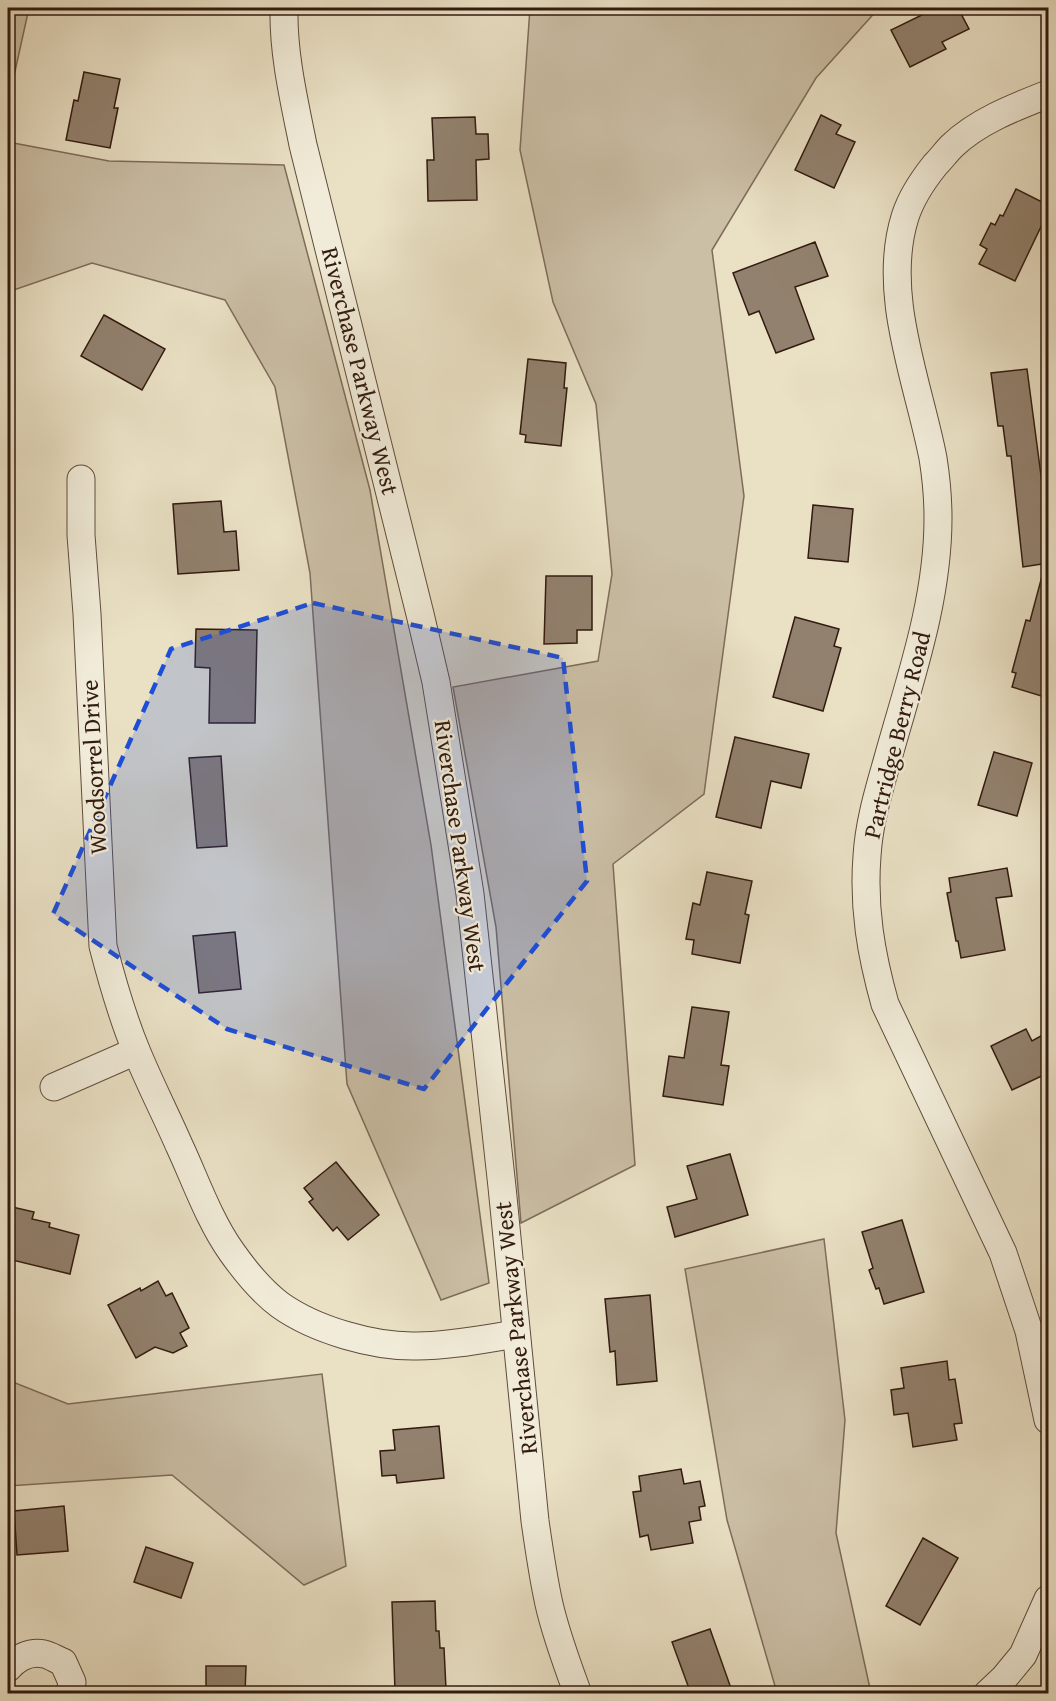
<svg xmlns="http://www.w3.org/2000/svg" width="1056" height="1701" font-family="'Gentium Book Plus',serif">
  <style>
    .green { fill: #cbbfa6; stroke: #7e6c5b; stroke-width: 1.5 }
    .building { fill: #92816e; stroke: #321a10; stroke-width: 1.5 }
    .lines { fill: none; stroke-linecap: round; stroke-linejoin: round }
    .minor-casing { stroke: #604c3d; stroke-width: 29 }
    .minor { stroke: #f1ecd9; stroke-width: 27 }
    .marked { fill: #1d4ed8; fill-opacity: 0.2; stroke: #1d4ed8; stroke-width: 4.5; stroke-dasharray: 12 8; stroke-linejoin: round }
    .labels { text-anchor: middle; stroke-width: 4.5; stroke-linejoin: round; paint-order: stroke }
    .street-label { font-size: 24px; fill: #321a10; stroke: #f1ecd9 }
  </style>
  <rect width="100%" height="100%" fill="#eae1c5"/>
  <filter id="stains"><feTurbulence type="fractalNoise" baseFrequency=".00333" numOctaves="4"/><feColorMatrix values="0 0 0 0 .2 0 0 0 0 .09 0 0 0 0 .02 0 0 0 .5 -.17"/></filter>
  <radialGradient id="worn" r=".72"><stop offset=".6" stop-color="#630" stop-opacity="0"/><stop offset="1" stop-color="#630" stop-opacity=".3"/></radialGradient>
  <g class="green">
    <polygon points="8,8 29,8 8,103"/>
    <polygon points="530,8 879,8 816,78 712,250 744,496 704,794 613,864 635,1165 521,1223 496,927 453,687 598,661 612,574 596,404 553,302 520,150"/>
    <polygon points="8,142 109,161 284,165 370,490 431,845 489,1283 441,1300 347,1084 310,573 275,387 225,300 92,263 8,292"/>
    <polygon points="824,1239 845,1420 836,1533 871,1693 777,1693 727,1520 685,1269"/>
    <polygon points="322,1374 346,1566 304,1585 172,1475 8,1486 8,1380 68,1404"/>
  </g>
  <g class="building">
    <polygon points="936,8 958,8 969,29 942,42 946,49 910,67 891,30"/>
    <polygon points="84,72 120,79 114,108 118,108 110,148 66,140 74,100 78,101"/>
    <polygon points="821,115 841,125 836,134 855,142 834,188 795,170"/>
    <polygon points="475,117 476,134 488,134 489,159 476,160 477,200 428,201 427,160 434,160 432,118"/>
    <polygon points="1016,189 1048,205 1048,212 1015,281 979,264 987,249 980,245 991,223 995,225 1000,215 1003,216"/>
    <polygon points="815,242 828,276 795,287 814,339 776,353 759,311 749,315 733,273"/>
    <polygon points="104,315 165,349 142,390 81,356"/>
    <polygon points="528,359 566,363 564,388 567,388 561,446 525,442 526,435 520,434"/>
    <polygon points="1027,369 1042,483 1048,483 1048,563 1023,567 1011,456 1007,456 1003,426 998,426 991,373"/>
    <polygon points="221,501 224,532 236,531 239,570 178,574 173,504"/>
    <polygon points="813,505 853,509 848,562 808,558"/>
    <polygon points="546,576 592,576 592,630 577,630 577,643 544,644"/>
    <polygon points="1042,576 1048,577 1048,698 1012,687 1016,673 1012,672 1026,620 1030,621"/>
    <polygon points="795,617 839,629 834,646 841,648 823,711 773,697"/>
    <polygon points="196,629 257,630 255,723 209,723 210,668 195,667"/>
    <polygon points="735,737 809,754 801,788 771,781 761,828 716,817"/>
    <polygon points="994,752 1032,763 1017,816 978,805"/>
    <polygon points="221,756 227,846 197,848 189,758"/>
    <polygon points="1007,868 1012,896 996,898 1005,950 961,958 958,941 956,941 947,893 951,892 949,878"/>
    <polygon points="707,872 752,881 745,914 749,915 740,963 692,954 694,940 686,939 693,903 700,905"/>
    <polygon points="235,932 241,989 199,993 193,936"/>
    <polygon points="692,1007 729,1012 721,1065 729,1066 723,1105 663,1096 669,1056 684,1058"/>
    <polygon points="1026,1029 1032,1041 1048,1032 1048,1073 1012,1090 991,1046"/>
    <polygon points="730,1154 748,1215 675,1237 667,1207 697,1199 687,1166"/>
    <polygon points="336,1162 379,1215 348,1240 337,1227 333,1231 309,1202 313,1199 304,1188"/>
    <polygon points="8,1206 34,1212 32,1219 50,1223 49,1227 79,1235 70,1274 8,1259"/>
    <polygon points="902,1220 924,1292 884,1304 879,1288 876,1289 869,1270 873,1268 862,1232"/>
    <polygon points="158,1281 166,1296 172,1293 189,1328 180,1333 187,1346 173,1353 155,1347 136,1358 108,1305 140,1288 141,1291"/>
    <polygon points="650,1295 657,1381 617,1385 615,1351 610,1352 605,1299"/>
    <polygon points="947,1361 949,1380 955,1379 962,1423 954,1424 957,1440 913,1447 908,1413 894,1415 891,1390 904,1388 901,1368"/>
    <polygon points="439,1426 444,1478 397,1483 396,1475 382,1476 380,1451 395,1450 393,1430"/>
    <polygon points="681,1469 684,1484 700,1481 705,1506 699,1507 701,1520 689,1522 693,1543 651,1550 648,1535 640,1537 633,1492 641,1491 639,1476"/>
    <polygon points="64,1506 68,1551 17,1555 14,1511"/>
    <polygon points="923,1538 958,1558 920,1625 886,1606"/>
    <polygon points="146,1547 193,1563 181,1598 134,1582"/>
    <polygon points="435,1601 436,1631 439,1631 440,1648 444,1648 446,1689 395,1691 392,1602"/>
    <polygon points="710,1629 733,1694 691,1694 672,1642"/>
    <polygon points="206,1666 246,1666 245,1694 206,1694"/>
  </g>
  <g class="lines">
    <g class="minor-casing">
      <g id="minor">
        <path d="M284 8C283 54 294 100 303 145L420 614 436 682 470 894 502 1187 535 1521C539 1549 543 1577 549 1604 556 1635 567 1664 578 1694"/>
        <path d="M1048 94C1015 107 978 121 952 146 946 152 941 159 935 165 923 180 911 198 905 217 881 294 918 381 933 458 936 477 938 499 938 518 938 601 910 679 888 758 879 790 869 822 867 856 863 908 871 954 885 1004L1003 1253 1029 1331 1048 1420"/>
        <path d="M81 479V535L87 614 103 946C112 981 122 1016 136 1050 149 1082 165 1113 179 1145 195 1179 209 1220 231 1251 245 1271 260 1290 280 1305 315 1330 374 1347 417 1346 450 1346 484 1339 516 1334"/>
        <polyline points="54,1087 136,1051"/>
        <path d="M8 1668C17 1658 30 1651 44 1654 50 1655 57 1660 63 1662L72 1682 70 1694"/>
        <polyline points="987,1694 1004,1678 1023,1655 1048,1599"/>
      </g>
    </g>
    <use href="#minor" class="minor"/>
  </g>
  <path class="marked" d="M313 603 563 658 587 881 424 1089 227 1029 53 914 171 649Z"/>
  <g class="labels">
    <g class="street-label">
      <text transform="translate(360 371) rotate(76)" y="8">Riverchase Parkway West</text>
      <text transform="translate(897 735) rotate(-76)" y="8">Partridge Berry Road</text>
      <text transform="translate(94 767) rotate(-93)" y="8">Woodsorrel Drive</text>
      <text transform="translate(460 846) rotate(82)" y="8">Riverchase Parkway West</text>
      <text transform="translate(516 1328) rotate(-96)" y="8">Riverchase Parkway West</text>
    </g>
  </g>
  <rect width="1056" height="1701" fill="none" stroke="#eae1c5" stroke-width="30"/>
  <rect x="9" y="9" width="1038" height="1683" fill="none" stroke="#321a10" stroke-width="3"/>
  <rect x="15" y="15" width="1026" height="1671" fill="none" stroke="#321a10" stroke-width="1.5"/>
  <rect width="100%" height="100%" filter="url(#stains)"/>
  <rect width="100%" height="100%" fill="url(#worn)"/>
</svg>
